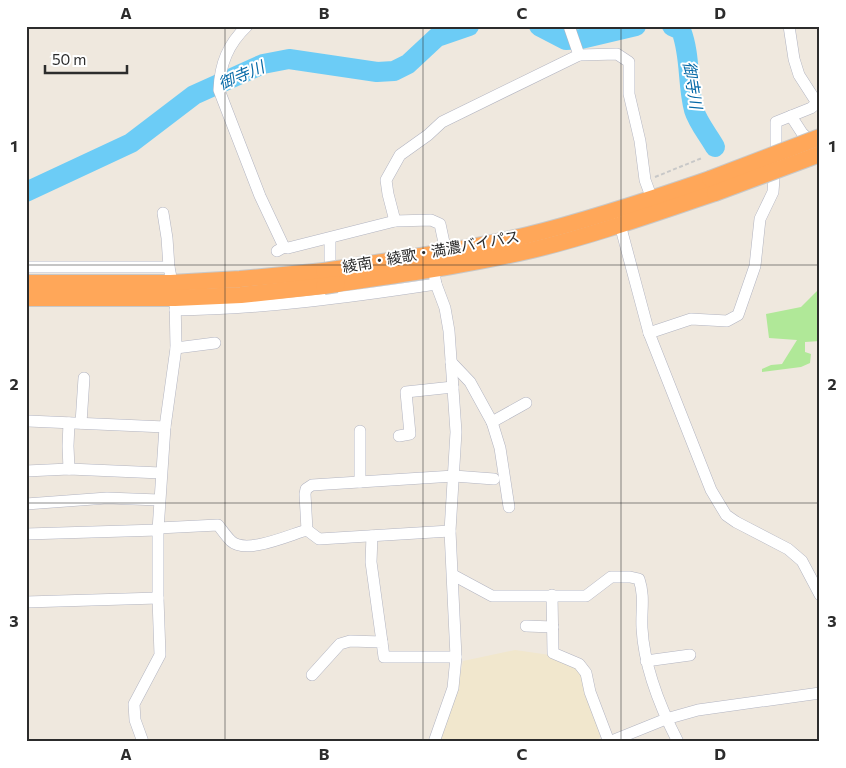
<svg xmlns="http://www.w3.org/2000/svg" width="846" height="768" font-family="Commissioner,'Noto Sans JP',sans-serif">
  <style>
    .education { fill: #f1e7cd }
    .green { fill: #b0e898 }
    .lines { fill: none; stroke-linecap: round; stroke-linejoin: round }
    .river { stroke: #6cccf6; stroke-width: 20 }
    .minor-casing { stroke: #b2b4c1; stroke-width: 12 }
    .highway-casing { stroke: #c8c8c8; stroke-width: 18 }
    .path { stroke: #c8c8c8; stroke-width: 2; stroke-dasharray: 4 2.5; stroke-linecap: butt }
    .minor { stroke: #fff; stroke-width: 11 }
    .highway { stroke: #ffa759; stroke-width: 16 }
    .highway-bridge-casing { stroke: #c8c8c8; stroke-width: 18; stroke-linecap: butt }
    .highway-bridge { stroke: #ffa759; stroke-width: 16 }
    .grid { fill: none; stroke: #2c2c2c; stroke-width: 1; stroke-opacity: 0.55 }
    .labels { text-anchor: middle; stroke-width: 4; stroke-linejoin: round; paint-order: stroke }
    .street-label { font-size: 15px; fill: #2c2c2c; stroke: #fff }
    .water-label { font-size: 16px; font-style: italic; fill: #0569a7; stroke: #fff }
    .neatline { fill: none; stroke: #2c2c2c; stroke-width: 2 }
    .grid-label { font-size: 16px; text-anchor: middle; font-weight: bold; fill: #2c2c2c }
  </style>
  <rect width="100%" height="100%" fill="#efe8de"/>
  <polygon class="education" points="515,650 550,655 575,667 583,676 602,733 599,739 592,742 438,742 455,699 463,661"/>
  <polygon class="green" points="820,288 820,341 805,342 805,352 811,354 810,363 801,367 762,372 762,369 771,365 782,364 797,340 769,338 766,314 801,307"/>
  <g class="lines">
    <g class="river">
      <polyline points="539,26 566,40 581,39 636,26"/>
      <path d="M672 26 681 30C691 56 687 84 694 110 698 123 709 136 715 147"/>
      <polyline points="26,192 131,143 194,95 263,64 289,59 377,72 394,71 408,64 437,37 469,26"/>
    </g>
    <g class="minor-casing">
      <g id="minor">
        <path d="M247 26C228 44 220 64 219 90L260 196 284 247"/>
        <polyline points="579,55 617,54 629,62 629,94 640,141 645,180 652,199"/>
        <polyline points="791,116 802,133 815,145"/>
        <polyline points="163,213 167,238 169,267"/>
        <polyline points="618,217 649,333 711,490 726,515 736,522 788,549 802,561 820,595"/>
        <polyline points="395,221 388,194 386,180 400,155 428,135 442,122 579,55 569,26"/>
        <polyline points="330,239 330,275"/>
        <polyline points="277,251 284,247 288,248 395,221 431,220 440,224 446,252"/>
        <polyline points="432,262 436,284 445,308 449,331 456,432 450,531 456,657 453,688 434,742"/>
        <polyline points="26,267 169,267 175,298 176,348 165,427 158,530 158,598 160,655 134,704 135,720 143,742"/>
        <path d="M175 310C263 309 350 297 436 284"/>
        <polyline points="649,333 691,319 727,321 738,315 755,266 760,219 773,192 776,151 776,122 811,108 817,103 799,75 794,59 789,26"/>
        <polyline points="176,348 215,343"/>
        <polyline points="451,362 470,382 492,422 500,448 509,507"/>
        <polyline points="28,421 165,427"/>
        <polyline points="492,422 526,403"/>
        <polyline points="69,423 68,446 69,469"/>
        <polyline points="81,423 84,378"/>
        <polyline points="360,431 360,482"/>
        <polyline points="399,436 410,434 406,392 453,387"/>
        <polyline points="26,471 69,469 161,473"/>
        <polyline points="26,504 107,498 159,500"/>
        <path d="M158 528 218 525C222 530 226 536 231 541 246 555 289 535 307 530L319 539 450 531"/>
        <polyline points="307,530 305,494 306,489 312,485 454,476 494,479"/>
        <polyline points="26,534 158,530"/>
        <polyline points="372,536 371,562 382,642"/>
        <path d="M453 575 492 596H586L611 577H630L639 579C645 597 641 610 642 628 644 668 660 707 678 742"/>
        <polyline points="552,595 553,653 579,664 586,673 590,692 609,742"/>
        <polyline points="26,602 158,598"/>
        <polyline points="526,626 553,627"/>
        <polyline points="646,661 690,655"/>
        <polyline points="312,675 340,644 350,641 382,642 384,657 456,657"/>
        <polyline points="609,742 666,719 698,710 820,693"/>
      </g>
    </g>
    <g class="highway-casing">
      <g id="highway">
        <path d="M337 269C400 259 465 250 528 235 589 220 649 200 710 179"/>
        <polyline points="26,283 171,283 240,279 324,271"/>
        <path d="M337 284C402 274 468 265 532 250 594 235 655 213 715 193"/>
        <polyline points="26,298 175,298 241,295 324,286"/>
      </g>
    </g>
    <polyline class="path" points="655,177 702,158"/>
    <use href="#minor" class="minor"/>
    <use href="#highway" class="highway"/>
    <g class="highway-bridge-casing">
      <g id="highway-bridge">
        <polyline points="710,179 820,137"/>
        <polyline points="715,193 820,154"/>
        <polyline points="324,271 337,269"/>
        <polyline points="324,286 337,284"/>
      </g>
    </g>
    <use href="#highway-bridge" class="highway-bridge"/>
  </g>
  <path class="grid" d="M225 26V742M423 26V742M621 26V742M26 265H820M26 503H820"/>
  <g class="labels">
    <g class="street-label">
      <text transform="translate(431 252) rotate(-10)" y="5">綾南・綾歌・満濃バイパス</text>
    </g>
    <g class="water-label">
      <text transform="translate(241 75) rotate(-23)" y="6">御寺川</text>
      <text transform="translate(693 85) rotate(81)" y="6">御寺川</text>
    </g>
  </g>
  <rect width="846" height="768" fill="none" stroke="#ffffff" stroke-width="55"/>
  <path d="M45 65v8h82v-8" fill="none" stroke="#2c2c2c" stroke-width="2.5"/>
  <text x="52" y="65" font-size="15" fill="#2c2c2c" stroke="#ffffff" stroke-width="4" paint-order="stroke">50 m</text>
  <rect x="28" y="28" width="790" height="712" class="neatline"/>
  <g class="grid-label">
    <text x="126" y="19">A</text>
    <text x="324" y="19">B</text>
    <text x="522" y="19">C</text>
    <text x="720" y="19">D</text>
    <text x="14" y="152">1</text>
    <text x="832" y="152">1</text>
    <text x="14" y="390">2</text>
    <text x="832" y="390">2</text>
    <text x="14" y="627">3</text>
    <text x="832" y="627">3</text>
    <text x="126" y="760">A</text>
    <text x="324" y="760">B</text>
    <text x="522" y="760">C</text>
    <text x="720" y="760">D</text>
  </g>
</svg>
